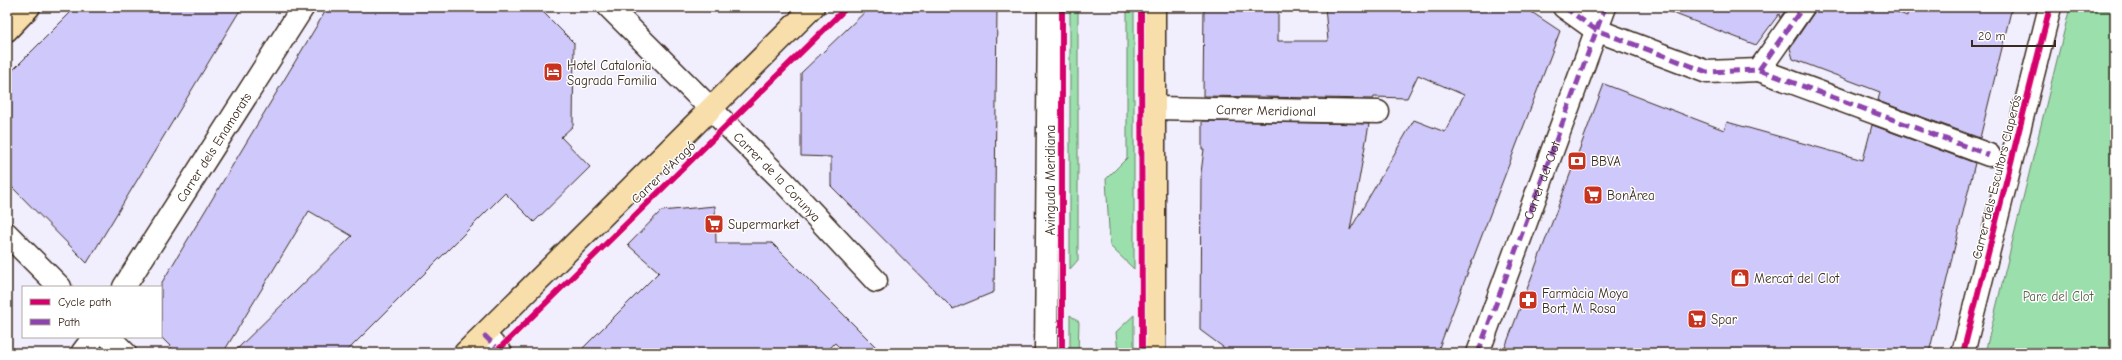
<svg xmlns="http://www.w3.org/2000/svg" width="2122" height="360" font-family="'Comic Neue',sans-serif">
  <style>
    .green { fill: #9adfac; stroke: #6a8465 }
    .building { fill: #cfc8fa; stroke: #3b2a1e }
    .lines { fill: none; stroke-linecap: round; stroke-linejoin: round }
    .minor-casing { stroke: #3b2a1e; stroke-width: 25 }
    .major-casing { stroke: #3b2a1e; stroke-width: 25 }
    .minor { stroke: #fff; stroke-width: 22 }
    .major { stroke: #f8deab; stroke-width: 22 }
    .quiet { stroke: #8e44ad; stroke-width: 5; stroke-dasharray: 10 5; stroke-linecap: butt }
    .cycleway-casing { stroke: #fff; stroke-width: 8 }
    .cycleway { stroke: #d6006c; stroke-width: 6 }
    .labels { text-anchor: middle; stroke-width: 3; stroke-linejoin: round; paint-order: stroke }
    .poi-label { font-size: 13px; fill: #3b2a1e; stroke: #fff; text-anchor: start }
    .street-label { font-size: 13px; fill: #3b2a1e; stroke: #fff }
    .park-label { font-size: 13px; fill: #586049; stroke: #fff }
  </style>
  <rect width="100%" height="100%" fill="#f1eefe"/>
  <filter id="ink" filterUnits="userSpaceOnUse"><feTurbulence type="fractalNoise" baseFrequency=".025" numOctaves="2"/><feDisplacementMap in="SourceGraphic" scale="8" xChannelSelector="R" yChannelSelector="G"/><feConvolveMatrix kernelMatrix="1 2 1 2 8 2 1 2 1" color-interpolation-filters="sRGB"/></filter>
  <g filter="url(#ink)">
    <g class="green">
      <polygon points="1070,7 1078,7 1078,260 1070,269"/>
      <polygon points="1122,7 1134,7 1134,269 1110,246 1106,179 1127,158 1127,12"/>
      <polygon points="2070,7 2115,7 2115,353 1985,353"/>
      <polygon points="1070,315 1079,322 1078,353 1070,353"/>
      <polygon points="1134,315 1134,353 1118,353 1116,332"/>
    </g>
    <g class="building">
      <polygon points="76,7 242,7 87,263 7,182 7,76"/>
      <polygon points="328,7 538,7 574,43 573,126 561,137 590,167 534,222 505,193 345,353 233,353 352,236 309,211 223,353 177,353 161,337 161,284"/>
      <polygon points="870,7 997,7 994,292 953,309 831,186 831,157 801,156 801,73"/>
      <polygon points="1204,7 1278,7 1278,41 1328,41 1325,7 1524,7 1560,31 1437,353 1231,353 1200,330 1201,173 1204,149 1202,149 1202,121 1369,124 1350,230 1414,120 1445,132 1464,95 1418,75 1407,98 1374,97 1373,99 1203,96"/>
      <polygon points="1662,7 1788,7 1780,18 1779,14 1756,45 1662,9"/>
      <polygon points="1815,7 1885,7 1907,16 1908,7 2012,7 1980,138 1878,101 1880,92 1793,59 1790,48 1813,14"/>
      <polygon points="1604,84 1724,130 1727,122 1863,160 1872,125 1975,163 1929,353 1503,353"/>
      <polygon points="715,206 716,243 772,243 882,353 845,353 835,343 825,353 578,353 659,272 628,245 661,211"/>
    </g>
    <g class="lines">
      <g class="minor-casing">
        <g id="minor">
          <path id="s1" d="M609 7 782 180 876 281"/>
          <polyline points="1564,7 1596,30 1707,72 1759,70 1803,7"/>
          <polyline points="1759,70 1989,155"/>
          <path id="s2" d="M1154 108 1378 112"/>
          <polyline points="7,234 60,287"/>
          <path id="s3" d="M124 287 303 7"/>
          <polyline points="484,335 501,353"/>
          <polyline points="109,337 125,353"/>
          <polyline points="82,353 94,337"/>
          <polyline points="1046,353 1049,7"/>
          <path id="s4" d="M1478 353 1605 7"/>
          <polyline points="1963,353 2050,7"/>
        </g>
      </g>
      <g class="major-casing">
        <g id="major">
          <polyline points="1154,7 1154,353"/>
          <polyline points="7,30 29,7"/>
          <polyline points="465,353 813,7"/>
        </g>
      </g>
      <use href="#minor" class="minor"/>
      <use href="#major" class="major"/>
      <g class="quiet">
        <polyline points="1564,7 1596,30 1707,72 1759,70 1803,7"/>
        <polyline points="1759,70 1989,155"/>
        <polyline points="484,335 501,352"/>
        <polyline points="1154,353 1158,353"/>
        <polyline points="1478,353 1605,7"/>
      </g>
      <g class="cycleway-casing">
        <g id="cycleway">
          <polyline points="1141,7 1142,353"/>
          <polyline points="495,353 847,7"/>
          <polyline points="1062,353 1062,7"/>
          <polyline points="1963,353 2050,7"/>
        </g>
      </g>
      <use href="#cycleway" class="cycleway"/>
    </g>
  </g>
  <defs>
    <g id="hotel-square" transform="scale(1)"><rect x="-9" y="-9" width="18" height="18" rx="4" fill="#c8321e" stroke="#fff"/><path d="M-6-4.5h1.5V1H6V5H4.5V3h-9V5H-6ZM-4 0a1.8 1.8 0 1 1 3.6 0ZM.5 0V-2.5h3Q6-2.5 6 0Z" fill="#fff"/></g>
    <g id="bank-square" transform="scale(1)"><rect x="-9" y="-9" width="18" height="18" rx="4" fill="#c8321e" stroke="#fff"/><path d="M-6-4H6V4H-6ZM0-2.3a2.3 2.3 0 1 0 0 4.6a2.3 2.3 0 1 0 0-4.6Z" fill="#fff"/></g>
    <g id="supermarket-square" transform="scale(1)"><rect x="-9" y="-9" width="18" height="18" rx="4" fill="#c8321e" stroke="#fff"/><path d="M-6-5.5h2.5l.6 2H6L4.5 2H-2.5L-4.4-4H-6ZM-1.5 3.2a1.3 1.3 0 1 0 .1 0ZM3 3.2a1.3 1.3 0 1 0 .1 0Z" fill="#fff"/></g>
    <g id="shop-square" transform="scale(1)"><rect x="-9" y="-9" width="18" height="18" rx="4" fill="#c8321e" stroke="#fff"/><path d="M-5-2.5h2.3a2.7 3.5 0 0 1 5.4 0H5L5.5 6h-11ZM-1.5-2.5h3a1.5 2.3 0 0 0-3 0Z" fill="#fff"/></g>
    <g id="pharmacy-square" transform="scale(1)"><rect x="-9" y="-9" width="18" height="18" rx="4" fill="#c8321e" stroke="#fff"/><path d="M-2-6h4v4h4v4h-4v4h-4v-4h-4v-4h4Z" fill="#fff"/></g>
  </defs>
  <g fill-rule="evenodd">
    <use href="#hotel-square" x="553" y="72"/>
    <use href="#bank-square" x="1577" y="161"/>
    <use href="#supermarket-square" x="1593" y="195"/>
    <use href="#supermarket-square" x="714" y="224"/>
    <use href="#shop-square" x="1740" y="278"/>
    <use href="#pharmacy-square" x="1528" y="300"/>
    <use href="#supermarket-square" x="1697" y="319"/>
  </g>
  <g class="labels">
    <g class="poi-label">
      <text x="567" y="70">Hotel Catalonia<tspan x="567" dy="15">Sagrada Familia</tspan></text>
      <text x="1591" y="166">BBVA</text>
      <text x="1607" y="200">BonÀrea</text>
      <text x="728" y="229">Supermarket</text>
      <text x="1754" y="283">Mercat del Clot</text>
      <text x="1542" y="298">Farmàcia Moya<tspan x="1542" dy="15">Bort, M. Rosa</tspan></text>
      <text x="1711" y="324">Spar</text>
    </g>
    <g class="street-label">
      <text dy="5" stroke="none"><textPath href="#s2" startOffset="112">Carrer Meridional</textPath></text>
      <text dy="5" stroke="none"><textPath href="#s3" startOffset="166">Carrer dels Enamorats</textPath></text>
      <text transform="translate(663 172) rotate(-44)" y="5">Carrer d'Aragó</text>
      <text dy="5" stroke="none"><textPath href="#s1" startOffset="239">Carrer de la Corunya</textPath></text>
      <text transform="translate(1996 177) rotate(-76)" y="5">Carrer dels Escultors Claperós</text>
      <text transform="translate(1050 180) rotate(-90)" y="5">Avinguda Meridiana</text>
      <text dy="5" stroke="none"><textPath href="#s4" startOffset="184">Carrer del Clot</textPath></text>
    </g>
    <g class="park-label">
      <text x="2058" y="301">Parc del Clot</text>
    </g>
  </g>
  <rect width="2122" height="360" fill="none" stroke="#fff" stroke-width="24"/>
  <rect x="12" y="12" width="2098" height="336" fill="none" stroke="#3b2a1e" stroke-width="1.5" filter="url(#ink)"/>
  <rect x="22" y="286" width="140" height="52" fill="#ffffff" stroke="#b1aaa5"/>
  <rect x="30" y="299" width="20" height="6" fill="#d6006c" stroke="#b1aaa5"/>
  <text x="58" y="306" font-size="12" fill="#3b2a1e">Cycle path</text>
  <rect x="30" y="319" width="20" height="6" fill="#8e44ad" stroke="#b1aaa5"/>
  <text x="58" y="326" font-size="12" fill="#3b2a1e">Path</text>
  <path d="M1972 40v6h83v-6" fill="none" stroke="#3b2a1e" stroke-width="2"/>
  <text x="1978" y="40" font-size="12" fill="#3b2a1e" stroke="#ffffff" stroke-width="3" paint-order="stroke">20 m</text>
</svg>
